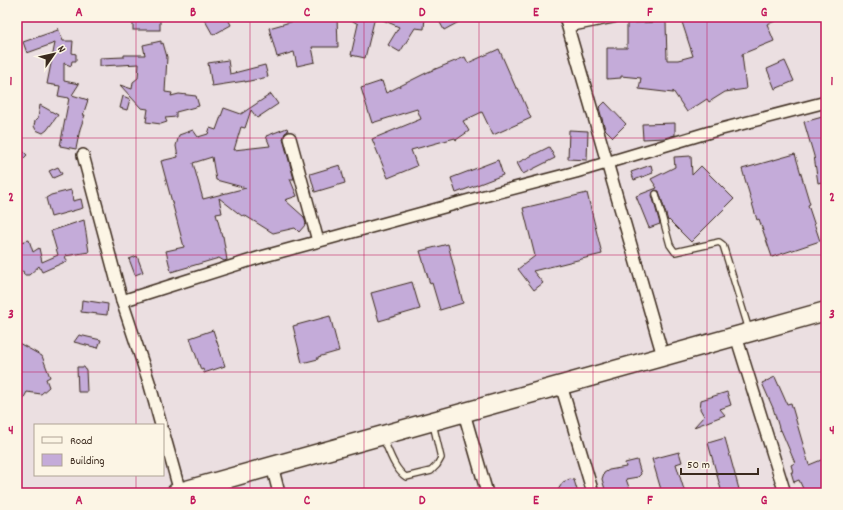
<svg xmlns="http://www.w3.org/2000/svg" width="843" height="510" font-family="Dekko,sans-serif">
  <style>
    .building { fill: #c4abd9; stroke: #3b2a1e; fill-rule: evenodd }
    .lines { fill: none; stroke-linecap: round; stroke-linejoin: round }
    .service-casing { stroke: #3b2a1e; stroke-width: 8 }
    .minor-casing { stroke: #3b2a1e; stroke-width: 14 }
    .trunk-casing { stroke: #3b2a1e; stroke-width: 21 }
    .service { stroke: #fcf5e5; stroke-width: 5.5 }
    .minor { stroke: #fcf5e5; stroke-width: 11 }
    .trunk { stroke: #fcf5e5; stroke-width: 18 }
    .grid { fill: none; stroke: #c2185b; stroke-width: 1; stroke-opacity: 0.55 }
    .neatline { fill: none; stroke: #c2185b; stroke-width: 1.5 }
    .grid-label { font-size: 13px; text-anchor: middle; font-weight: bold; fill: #c2185b }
  </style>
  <rect width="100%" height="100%" fill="#ebdfe1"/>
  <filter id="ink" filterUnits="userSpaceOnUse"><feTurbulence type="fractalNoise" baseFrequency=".025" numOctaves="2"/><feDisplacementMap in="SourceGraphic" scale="8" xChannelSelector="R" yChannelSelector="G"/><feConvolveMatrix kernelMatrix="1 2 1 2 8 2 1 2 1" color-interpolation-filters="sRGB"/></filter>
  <g filter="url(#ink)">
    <g class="building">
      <rect x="133" y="17" width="27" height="13"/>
      <polygon points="203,17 227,17 231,25 213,35"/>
      <polygon points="294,17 337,17 338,47 312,47 315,62 297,66 294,52 277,57 269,28 294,21"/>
      <polygon points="346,17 375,17 365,58 351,55 358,24"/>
      <polygon points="376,17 425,17 424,29 415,28 400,52 388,45 399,27"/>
      <polygon points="437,17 468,17 444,30"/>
      <polygon points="687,17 784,17 784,18 767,24 774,41 742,54 746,89 725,92 709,102 707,99 687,112 673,91 673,93 639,89 641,78 621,76 621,78 607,79 607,48 627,48 627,23 666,22 667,60 678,60 693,56 681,19"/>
      <polygon points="58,28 63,41 73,41 72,53 76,54 76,61 72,61 71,66 64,63 64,81 79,84 72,95 88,100 83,115 85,115 80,129 76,149 60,146 69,98 58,96 60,86 47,84 55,43 27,53 23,42 58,30"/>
      <polygon points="161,41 161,44 163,43 167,57 165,92 172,93 171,96 179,94 196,96 199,106 176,112 176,117 165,118 167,122 161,124 146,122 148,109 141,108 120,85 132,89 133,82 138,78 139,64 100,66 100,58 124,57 124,55 145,55 143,45"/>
      <polygon points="499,49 516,88 518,88 531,118 493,135 482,112 463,121 469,131 456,140 455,138 411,150 417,166 388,178 372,139 421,119 417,109 372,123 361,88 382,81 386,93 428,72 465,57 468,63"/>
      <polygon points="228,60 230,74 265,65 268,77 245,82 245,81 212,86 208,63"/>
      <polygon points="785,61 794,81 775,89 767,69"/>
      <path d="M271 94 278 104 257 118 251 110 245 128 241 127 234 150 270 146 266 136 287 128 288 131 285 133 283 139 294 179H290L297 196 285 200 304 217 306 224 299 232 295 228 273 233 244 215 242 216 219 198 222 213 216 214 222 236H223L227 260 224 261 219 258 171 272 166 251 184 247 161 161 178 157 176 146 179 135 193 130 198 137 208 134 210 128 216 130 224 108 241 114ZM212 157 216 180 246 188 203 199 193 163Z"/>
      <polygon points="123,96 130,99 127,110 120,108"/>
      <polygon points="605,102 626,124 613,137 605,129 599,108"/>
      <polygon points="40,105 58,115 47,130 43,133 36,130 34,126 35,121 38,118"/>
      <polygon points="826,116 826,181 818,183 814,156 804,122"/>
      <polygon points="675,123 675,135 665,138 643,139 642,124"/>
      <polygon points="569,130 588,131 587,160 568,159"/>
      <polygon points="17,145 27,155 17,165"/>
      <polygon points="549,147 555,158 523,174 517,163"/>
      <polygon points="795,154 810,204 808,205 820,241 772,257 759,219 757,220 742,169"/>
      <polygon points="691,156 692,175 701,166 734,199 691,242 669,220 668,221 659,191 655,190 652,195 660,224 649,228 636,196 657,188 651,179 675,167 674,157"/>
      <polygon points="498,160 503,175 456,193 451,178"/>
      <polygon points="340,165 345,183 315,192 310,174"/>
      <polygon points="651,165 653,173 634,180 631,172"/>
      <polygon points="58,167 62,174 53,178 49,171"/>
      <polygon points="71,190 73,201 81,199 83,208 51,217 46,198 51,195"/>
      <polygon points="587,193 602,254 533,271 543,283 534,290 518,269 535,256 523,208"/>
      <polygon points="84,220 89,252 65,256 67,261 42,272 39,266 29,275 24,275 23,271 17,273 17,243 29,240 33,252 39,248 42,262 58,255 51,231"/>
      <polygon points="448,244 463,303 440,310 432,283 430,284 420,251"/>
      <polygon points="137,256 143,272 135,275 129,259"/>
      <polygon points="412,282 420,309 379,321 371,293"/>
      <polygon points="82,300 108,304 107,315 81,312"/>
      <polygon points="330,316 339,351 318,357 318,359 302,363 293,326"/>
      <polygon points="213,330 225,366 204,373 203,369 201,370 190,338"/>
      <polygon points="79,335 101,340 98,348 74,342"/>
      <polygon points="17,342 42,356 50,377 46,379 49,387 41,394 27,392 17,410"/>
      <polygon points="77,367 84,367 86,370 87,392 78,392"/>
      <polygon points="775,377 787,404 791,403 809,465 826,458 826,493 805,493 799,480 794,482 791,472 793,472 791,465 795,463 781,430 780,431 773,408 762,383"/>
      <polygon points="727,392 731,405 720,409 725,415 694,427 704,416 700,409 701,400"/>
      <polygon points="725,438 740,493 722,493 708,443"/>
      <polygon points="679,452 682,462 676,464 685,493 662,493 652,459"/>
      <polygon points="637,460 641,474 638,477 626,479 631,493 606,493 602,479 604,473 609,470 626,467 625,463"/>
      <polygon points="570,479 574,480 578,493 556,493 563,482"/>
    </g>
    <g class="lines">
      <g class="service-casing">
        <g id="service">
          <polyline points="656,194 670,245 675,252 715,243 719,242 723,245 749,330"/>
          <path d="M383 438C389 451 394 469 406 477L431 471 437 465 441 458 433 424"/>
        </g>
      </g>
      <g class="minor-casing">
        <g id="minor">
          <polyline points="565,17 663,356"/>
          <polyline points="568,26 613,17"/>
          <polyline points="290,138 318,241"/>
          <polyline points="83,155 122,301 149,382 161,425"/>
          <polyline points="122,301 261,257 488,195 576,172 710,132 826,102"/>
          <polyline points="736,336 785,493"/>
          <polyline points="561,385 593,493"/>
          <polyline points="464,413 487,493"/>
          <polyline points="163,431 180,492"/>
          <polyline points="272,466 279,493"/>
        </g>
      </g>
      <g class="trunk-casing">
        <polyline id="trunk" points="176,493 826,311"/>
      </g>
      <use href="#service" class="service"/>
      <use href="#minor" class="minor"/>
      <use href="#trunk" class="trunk"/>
    </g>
  </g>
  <path class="grid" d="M136 17V425M250 17V493M364 17V493M479 17V493M593 17V493M707 17V493M17 138H826M17 255H826M17 372H826M136 475V493"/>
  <rect width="843" height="510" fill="none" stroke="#fcf5e5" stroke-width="44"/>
  <rect x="34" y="424" width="130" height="52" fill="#fcf5e5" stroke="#afa495"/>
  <rect x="42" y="437" width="20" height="6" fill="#fcf5e5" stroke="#afa495"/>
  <text x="70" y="444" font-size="12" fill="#3b2a1e">Road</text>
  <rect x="42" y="454" width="20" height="12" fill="#c4abd9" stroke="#afa495"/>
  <text x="70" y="464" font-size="12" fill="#3b2a1e">Building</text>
  <g transform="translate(54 54) rotate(56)" stroke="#fcf5e5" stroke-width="3" paint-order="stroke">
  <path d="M0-3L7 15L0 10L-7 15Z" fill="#3b2a1e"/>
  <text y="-6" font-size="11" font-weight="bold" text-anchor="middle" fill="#3b2a1e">N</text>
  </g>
  <path d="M681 468v6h77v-6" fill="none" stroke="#3b2a1e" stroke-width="2"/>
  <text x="687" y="468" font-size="12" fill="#3b2a1e" stroke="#fcf5e5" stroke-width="3" paint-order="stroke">50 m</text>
  <rect x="22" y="22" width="799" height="466" class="neatline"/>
  <g class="grid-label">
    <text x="79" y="16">A</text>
    <text x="193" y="16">B</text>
    <text x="307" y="16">C</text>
    <text x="422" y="16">D</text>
    <text x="536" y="16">E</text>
    <text x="650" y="16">F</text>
    <text x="764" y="16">G</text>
    <text x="11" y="85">1</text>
    <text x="832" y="85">1</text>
    <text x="11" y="201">2</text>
    <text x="832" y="201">2</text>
    <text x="11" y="318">3</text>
    <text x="832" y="318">3</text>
    <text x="11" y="434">4</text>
    <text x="832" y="434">4</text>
    <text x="79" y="504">A</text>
    <text x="193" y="504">B</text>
    <text x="307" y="504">C</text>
    <text x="422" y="504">D</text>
    <text x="536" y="504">E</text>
    <text x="650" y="504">F</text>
    <text x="764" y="504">G</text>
  </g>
</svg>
